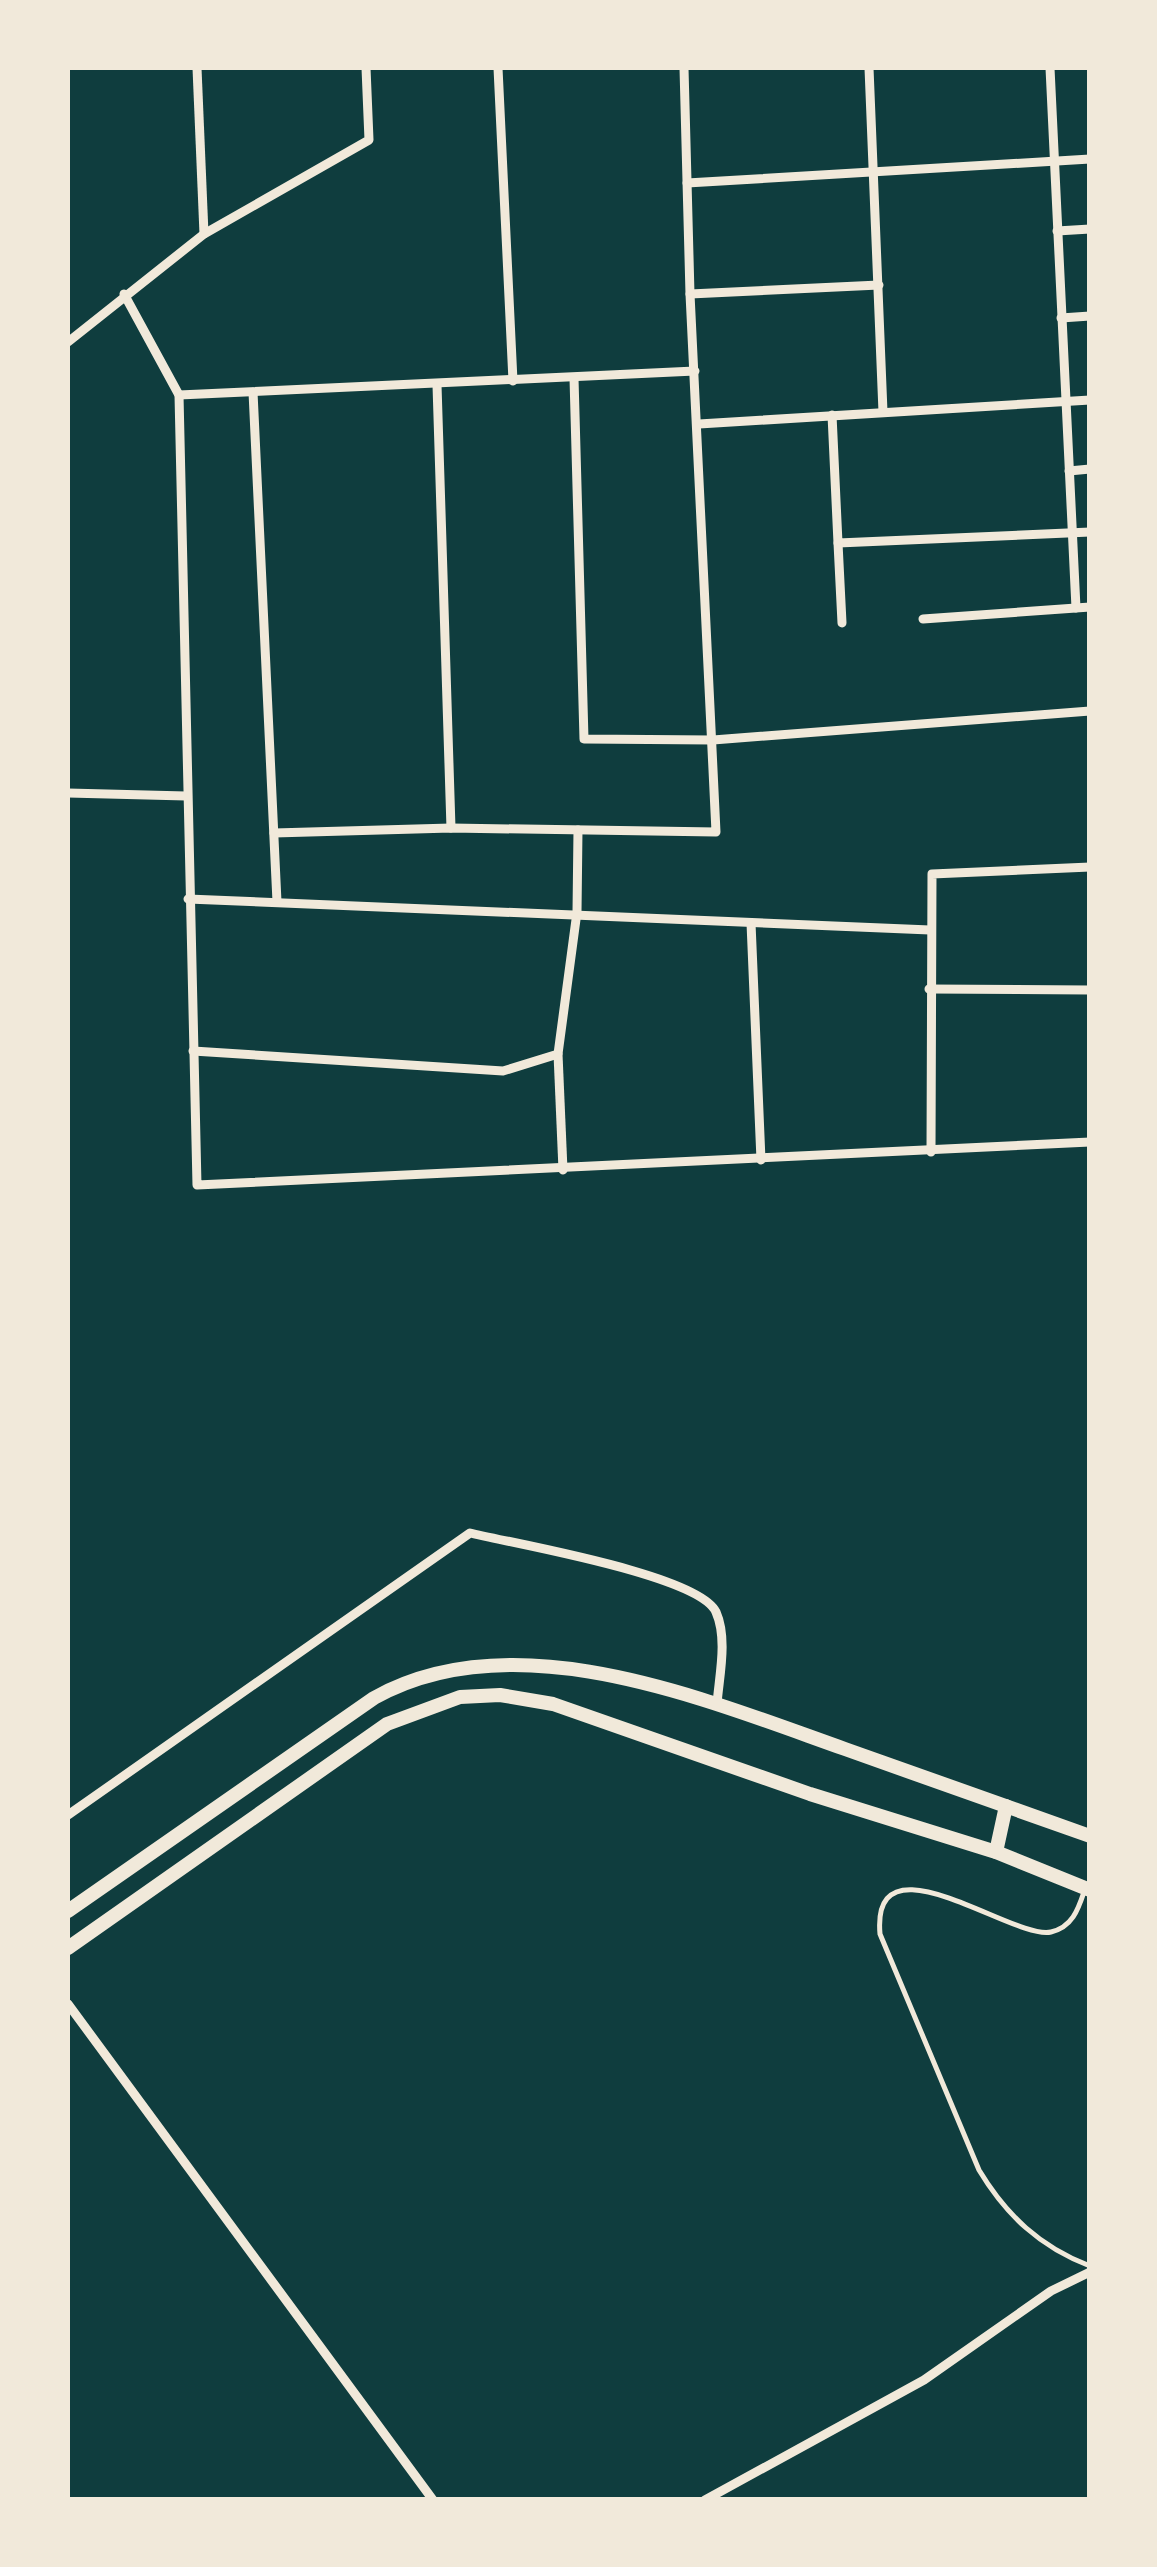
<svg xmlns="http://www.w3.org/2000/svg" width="1157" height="2567" font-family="Arial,sans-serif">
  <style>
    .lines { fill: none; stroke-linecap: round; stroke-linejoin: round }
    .service { stroke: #f1e9da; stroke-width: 5 }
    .minor { stroke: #f1e9da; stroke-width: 9 }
    .secondary { stroke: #f1e9da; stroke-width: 14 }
  </style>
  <rect width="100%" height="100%" fill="#0f3d3e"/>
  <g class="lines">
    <path class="service" d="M1084 1892C1078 1910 1072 1927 1051 1932 1014 1941 871 1831 880 1934L979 2170C1006 2215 1040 2247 1090 2266"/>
    <g class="minor">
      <polyline points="197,68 204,234"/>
      <polyline points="498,68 513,381"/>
      <polyline points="869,68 883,412"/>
      <polyline points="1050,68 1076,608"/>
      <polyline points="687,183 1090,159"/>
      <polyline points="1057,231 1090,229"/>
      <polyline points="124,294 179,395 197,1185 1090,1142"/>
      <polyline points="690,294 879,285"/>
      <polyline points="1061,318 1090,316"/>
      <polyline points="68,342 204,234 369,140 366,68"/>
      <polyline points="574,378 584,739 713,740 1090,711"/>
      <polyline points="437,385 451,828"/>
      <polyline points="253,392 277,902"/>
      <polyline points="179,395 695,371"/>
      <polyline points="832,415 838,543 1090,532"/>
      <polyline points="699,424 1090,400"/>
      <polyline points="1069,471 1090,469"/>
      <polyline points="838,543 842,623"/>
      <polyline points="923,619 1090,607"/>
      <polyline points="68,793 186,796"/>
      <polyline points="274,833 451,828 716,832 690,294 684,68"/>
      <polyline points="188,899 930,930"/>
      <polyline points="751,923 761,1160"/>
      <polyline points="929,989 1090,990"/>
      <polyline points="193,1051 503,1071 558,1054 577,912 578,830"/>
      <polyline points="558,1054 563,1170"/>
      <polyline points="931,1152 932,874 1090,867"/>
      <path d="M68 1815 470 1533C515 1544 699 1575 716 1612 728 1639 719 1677 717 1704"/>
      <polyline points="68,2004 433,2500"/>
      <polyline points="705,2500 924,2380 1051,2291 1090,2272"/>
    </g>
    <g class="secondary">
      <polyline points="996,1852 1006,1806"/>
      <path d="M68 1911 374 1698C515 1619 706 1700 845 1749 926 1778 1008 1807 1090 1836"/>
      <polyline points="68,1948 387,1724 460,1697 500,1695 553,1704 810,1794 996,1852 1090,1890"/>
    </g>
  </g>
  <rect width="1157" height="2567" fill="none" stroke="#f1e9da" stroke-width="140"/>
</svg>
